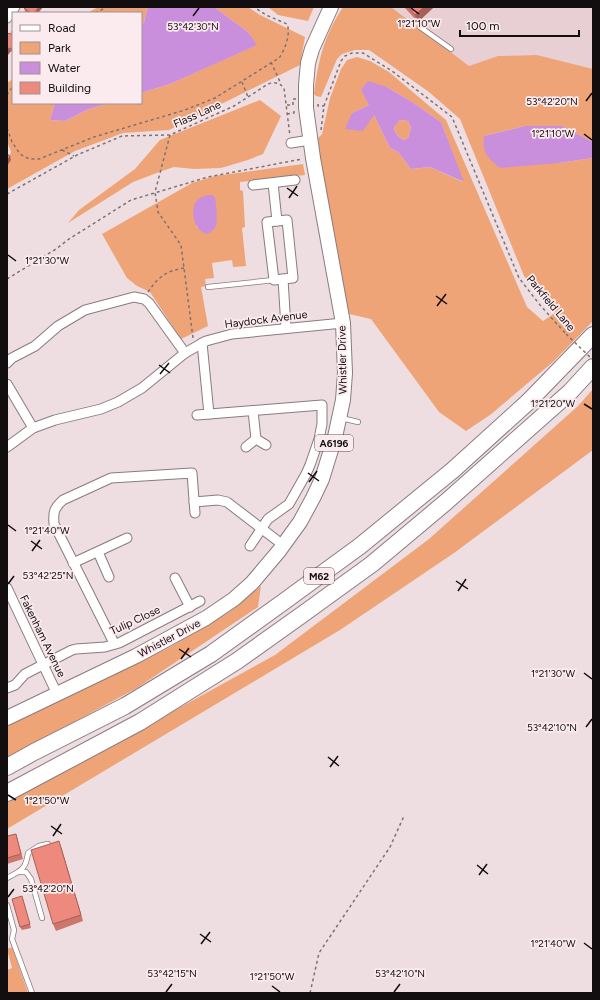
<svg xmlns="http://www.w3.org/2000/svg" width="600" height="1000" font-family="Figtree,sans-serif">
  <style>
    .built { fill: #e7cfd3 }
    .green { fill: #efa477; fill-rule: evenodd }
    .water { fill: #ca8fdc; fill-rule: evenodd }
    .lines { fill: none; stroke-linecap: round; stroke-linejoin: round }
    .service-casing { stroke: #897b7e; stroke-width: 6 }
    .minor-casing { stroke: #897b7e; stroke-width: 11 }
    .primary-casing { stroke: #897b7e; stroke-width: 16 }
    .motorway-casing { stroke: #897b7e; stroke-width: 18 }
    .path { stroke: #7c7274; stroke-width: 1.5; stroke-dasharray: 3 3; stroke-linecap: butt }
    .service { stroke: #fff; stroke-width: 4.5 }
    .minor { stroke: #fff; stroke-width: 9 }
    .primary { stroke: #fff; stroke-width: 14 }
    .motorway { stroke: #fff; stroke-width: 16 }
    .path-bridge { stroke: #7c7274; stroke-width: 1.5; stroke-dasharray: 3 3; stroke-linecap: butt }
    .wall { fill: #cd766c }
    .shaded-wall { fill: #a76058 }
    .building { fill: #ee897d; stroke: #a76058 }
    .ticks { fill: none; stroke: #120d0e; stroke-width: 1.5 }
    .labels { text-anchor: middle; stroke-width: 3.5; stroke-linejoin: round; paint-order: stroke }
    .shield { fill: #fbebee; stroke: #585051; stroke-width: 1 }
    .shield-label { font-size: 10px; font-weight: bold; fill: #120d0e }
    .street-label { font-size: 11px; fill: #120d0e; stroke: #fbebee }
    .ticks-label { font-size: 10px; text-anchor: middle; fill: #120d0e; stroke: #fbebee; stroke-width: 3.5; stroke-linejoin: round; paint-order: stroke }
  </style>
  <rect width="100%" height="100%" fill="#eedee1"/>
  <polygon class="built" points="391,7 593,7 593,69 537,55 498,56 469,66"/>
  <g class="green">
    <polygon points="98,7 148,7 144,22 141,25 141,13 83,13 89,12"/>
    <polygon points="214,7 248,7 260,15 305,37 300,65 169,130 123,133 75,151 7,189 7,163 11,152 7,141 7,83 13,79 13,103 55,103 50,120 65,121 89,109 109,103 141,103 141,93 170,84 256,45 248,32"/>
    <polygon points="268,7 314,7 308,21 278,15"/>
    <path d="M343 7H391L469 66 498 56 537 55 593 69V142L562 126H525L484 136 559 163 593 158V321L554 361 490 415 466 431 439 412 371 319 349 314 316 140 322 134 330 98 341 69 347 60 357 57 370 61 389 72 446 120 527 307 543 321 555 313 524 276 460 119 429 92 369 50H355L342 54 337 59 321 97 316 96 314 94C318 61 324 36 343 7ZM387 87 412 102 441 122 463 182 430 167 411 169 398 152 390 148 374 115 352 113 369 105Z"/>
    <polygon points="260,100 281,116 263,154 248,160 221,168 194,169 174,167 162,171 133,182 68,223 79,210 135,169 160,140"/>
    <path d="M400 120 408 121 411 128 408 138 404 140C398 137 395 133 394 126Z"/>
    <path d="M303 164 305 175 240 182V190L243 191 245 227 242 228 246 266 233 267 232 260 212 263 214 278 205 279 206 286 201 287 208 326 181 339 150 292 137 286 127 278 102 234 192 183 215 176ZM194 214 216 218V226L197 228Z"/>
    <polygon points="593,389 593,450 454,553 340,630 7,829 7,803 275,655 429,539 578,406"/>
    <polygon points="261,586 258,607 137,688 7,758 7,726 170,647 229,612"/>
    <polygon points="12,947 28,993 7,993 7,970 12,968 7,949"/>
  </g>
  <g class="water">
    <polygon points="148,7 214,7 248,32 257,45 170,84 141,93 141,25 144,22"/>
    <path d="M368 81 387 87 412 102 441 122 464 182 430 167 411 169 398 152 390 148 374 115 363 131 345 129 352 113 369 105 361 90ZM400 120 408 121 411 128 408 138 404 140C398 137 395 133 394 127Z"/>
    <polygon points="55,103 109,103 89,109 65,121 50,120"/>
    <path d="M525 126H562L593 142V158L559 163 500 168C488 158 482 153 484 136Z"/>
    <path d="M212 195 215 197C216 204 218 220 216 226 214 230 210 233 206 234 203 232 200 231 198 228 193 222 191 206 197 201 201 196 206 195 212 195Z"/>
  </g>
  <g class="lines">
    <g class="service-casing">
      <g id="service">
        <polyline points="420,27 451,49"/>
        <polyline points="208,287 274,280"/>
        <polyline points="341,418 358,422"/>
        <polyline points="19,872 26,872 31,879 42,918"/>
        <path d="M7 878C21 871 26 869 28 853L39 846 48 844"/>
        <polyline points="7,905 14,930 12,939 32,993"/>
      </g>
    </g>
    <g class="minor-casing">
      <g id="minor">
        <polyline points="7,18 15,7"/>
        <polyline points="291,143 310,140"/>
        <polyline points="273,183 277,221"/>
        <polyline points="253,185 295,180"/>
        <polygon points="287,220 293,278 274,280 267,222"/>
        <polyline points="283,279 286,328"/>
        <polyline points="202,343 209,414"/>
        <polyline points="7,363 12,358 35,346 58,326 85,310 134,297 144,299 149,303 185,353"/>
        <polyline points="7,384 33,428"/>
        <polyline points="253,411 256,439"/>
        <polyline points="197,415 322,405 322,424 319,439 310,465 306,474 289,504 268,519 250,546"/>
        <polyline points="7,447 33,428 55,420 101,409 118,402 142,388 185,353 206,341 232,334 343,323"/>
        <polyline points="246,447 256,439 266,445"/>
        <polyline points="194,502 218,500 227,502 283,545"/>
        <polyline points="98,552 109,577"/>
        <polyline points="73,563 127,538"/>
        <polyline points="175,578 190,607"/>
        <polyline points="7,588 57,694"/>
        <path d="M114 643 54 524C53 512 54 508 63 500L111 478 192 473 195 513"/>
        <polyline points="7,688 15,685 25,674 72,650 76,649 105,647 119,643 200,601"/>
      </g>
    </g>
    <g class="primary-casing">
      <polyline id="primary" points="7,718 136,656 206,618 234,599 252,583 279,551 300,522 313,498 322,479 335,437 343,400 345,373 343,323 313,158 306,108 306,85 308,63 312,49 331,7"/>
    </g>
    <g class="motorway-casing">
      <g id="motorway">
        <polyline points="7,767 34,752 125,706 211,654 282,603 360,546 453,470 528,402 593,335"/>
        <polyline points="7,793 140,722 237,661 303,614 372,564 446,502 570,392 593,367"/>
      </g>
    </g>
    <g class="path">
      <polyline points="95,13 107,7"/>
      <polyline points="271,62 281,84"/>
      <polyline points="242,82 248,97"/>
      <polyline points="7,95 9,91 13,87"/>
      <polyline points="318,104 318,106 324,106"/>
      <polyline points="287,105 293,105 293,99 296,99"/>
      <polyline points="287,114 294,113 294,109"/>
      <path d="M7 128 12 142 20 154 29 159H39L94 137 185 110 215 98 279 58C285 50 291 33 287 24L266 15 254 7"/>
      <polyline points="321,130 324,106 341,61 345,56 352,53 363,53 392,71 452,117 519,278 540,305 566,334"/>
      <polyline points="170,135 155,192 158,212 181,245 193,338"/>
      <polyline points="62,150 74,156"/>
      <path d="M7 194 77 155 122 136 170 135 234 106 268 84C274 82 279 82 284 88L290 136"/>
      <polyline points="7,279 56,249 69,239 131,200 208,177 302,159"/>
      <path d="M148 292C158 277 166 271 184 268"/>
      <polyline points="310,993 319,953 390,847 404,816"/>
    </g>
    <use href="#service" class="service"/>
    <use href="#minor" class="minor"/>
    <use href="#primary" class="primary"/>
    <use href="#motorway" class="motorway"/>
    <polyline class="path-bridge" points="566,334 593,360"/>
  </g>
  <g class="wall">
    <polygon points="43,7 38,13 24,13 25,11 24,8"/>
    <polygon points="404,7 434,7 418,22"/>
    <polygon points="13,29 13,52 12,52 11,51 7,56 7,35 12,35 11,32"/>
    <polygon points="16,834 23,859 7,864 7,836"/>
    <polygon points="61,847 83,921 56,931 53,924"/>
    <polygon points="23,900 31,928 22,930 20,927"/>
  </g>
  <g class="shaded-wall">
    <polygon points="39,7 43,7 38,13 34,13"/>
    <polygon points="424,7 434,7 418,22 415,15"/>
    <polygon points="13,46 13,52 12,52 11,49"/>
    <polygon points="9,48 11,51 7,56 7,51"/>
    <polygon points="10,156 11,160 7,166 7,161"/>
    <polygon points="59,841 61,847 83,921 81,915"/>
  </g>
  <g class="building">
    <polygon points="25,7 39,7 34,13 31,13 24,8"/>
    <polygon points="408,7 424,7 415,15"/>
    <polygon points="9,33 13,35 13,46 11,49 9,48 7,51 7,35"/>
    <polygon points="7,154 10,156 7,161"/>
    <polygon points="16,834 21,854 7,858 7,836"/>
    <polygon points="59,841 81,915 53,924 31,850"/>
    <polygon points="22,896 30,924 20,927 12,899"/>
  </g>
  <path class="ticks" d="M411 8 419 14M193 16 199 8M586 101 592 93M584 134 592 140M287 188 298 196M289 198 297 186M8 255 16 261M436 296 447 304M437 306 446 294M159 365 170 373M160 374 169 363M584 404 592 409M308 473 319 481M309 482 317 471M8 525 16 531M31 541 42 549M32 551 40 540M456 581 468 589M8 584 14 576M458 591 466 579M179 649 191 657M181 659 189 648M584 673 592 679M586 727 592 719M328 757 339 766M330 767 338 756M8 795 16 800M51 826 62 834M53 836 61 824M477 865 488 874M479 875 487 864M8 897 14 889M200 934 211 942M584 943 592 949M201 944 210 932M272 986 280 992M166 992 172 984M394 992 400 984"/>
  <g class="labels">
    <g class="shield">
      <rect x="315" y="435" width="38" height="16" rx="3"/>
      <rect x="304" y="568" width="30" height="16" rx="3"/>
    </g>
    <g class="shield-label">
      <text x="334" y="447">A6196</text>
      <text x="319" y="580">M62</text>
    </g>
    <g class="street-label">
      <text transform="translate(197 114) rotate(-24)" y="4">Flass Lane</text>
      <text transform="translate(551 303) rotate(50)" y="4">Parkfield Lane</text>
      <text transform="translate(266 319) rotate(-7)" y="4">Haydock Avenue</text>
      <text transform="translate(342 360) rotate(-91)" y="4">Whistler Drive</text>
      <text transform="translate(135 620) rotate(-25)" y="4">Tulip Close</text>
      <text transform="translate(43 636) rotate(64)" y="4">Fakenham Avenue</text>
      <text transform="translate(169 638) rotate(-28)" y="4">Whistler Drive</text>
    </g>
  </g>
  <g class="ticks-label">
    <text x="419" y="27">1°21'10"W</text>
    <text x="193" y="30">53°42'30"N</text>
    <text x="552" y="105">53°42'20"N</text>
    <text x="553" y="137">1°21'10"W</text>
    <text x="47" y="264">1°21'30"W</text>
    <text x="553" y="407">1°21'20"W</text>
    <text x="47" y="534">1°21'40"W</text>
    <text x="48" y="579">53°42'25"N</text>
    <text x="553" y="677">1°21'30"W</text>
    <text x="552" y="731">53°42'10"N</text>
    <text x="47" y="804">1°21'50"W</text>
    <text x="48" y="892">53°42'20"N</text>
    <text x="553" y="947">1°21'40"W</text>
    <text x="172" y="977">53°42'15"N</text>
    <text x="400" y="977">53°42'10"N</text>
    <text x="272" y="980">1°21'50"W</text>
  </g>
  <rect width="600" height="1000" fill="none" stroke="#120d0e" stroke-width="16"/>
  <rect x="12" y="12" width="130" height="92" fill="#fbebee" stroke="#9e9294"/>
  <rect x="20" y="25" width="20" height="6" fill="#ffffff" stroke="#9e9294"/>
  <text x="48" y="32" font-size="12" fill="#120d0e">Road</text>
  <rect x="20" y="42" width="20" height="12" fill="#efa477" stroke="#9e9294"/>
  <text x="48" y="52" font-size="12" fill="#120d0e">Park</text>
  <rect x="20" y="62" width="20" height="12" fill="#ca8fdc" stroke="#9e9294"/>
  <text x="48" y="72" font-size="12" fill="#120d0e">Water</text>
  <rect x="20" y="82" width="20" height="12" fill="#ee897d" stroke="#9e9294"/>
  <text x="48" y="92" font-size="12" fill="#120d0e">Building</text>
  <path d="M460 30v6h119v-6" fill="none" stroke="#120d0e" stroke-width="2"/>
  <text x="466" y="30" font-size="12" fill="#120d0e" stroke="#fbebee" stroke-width="3" paint-order="stroke">100 m</text>
</svg>
